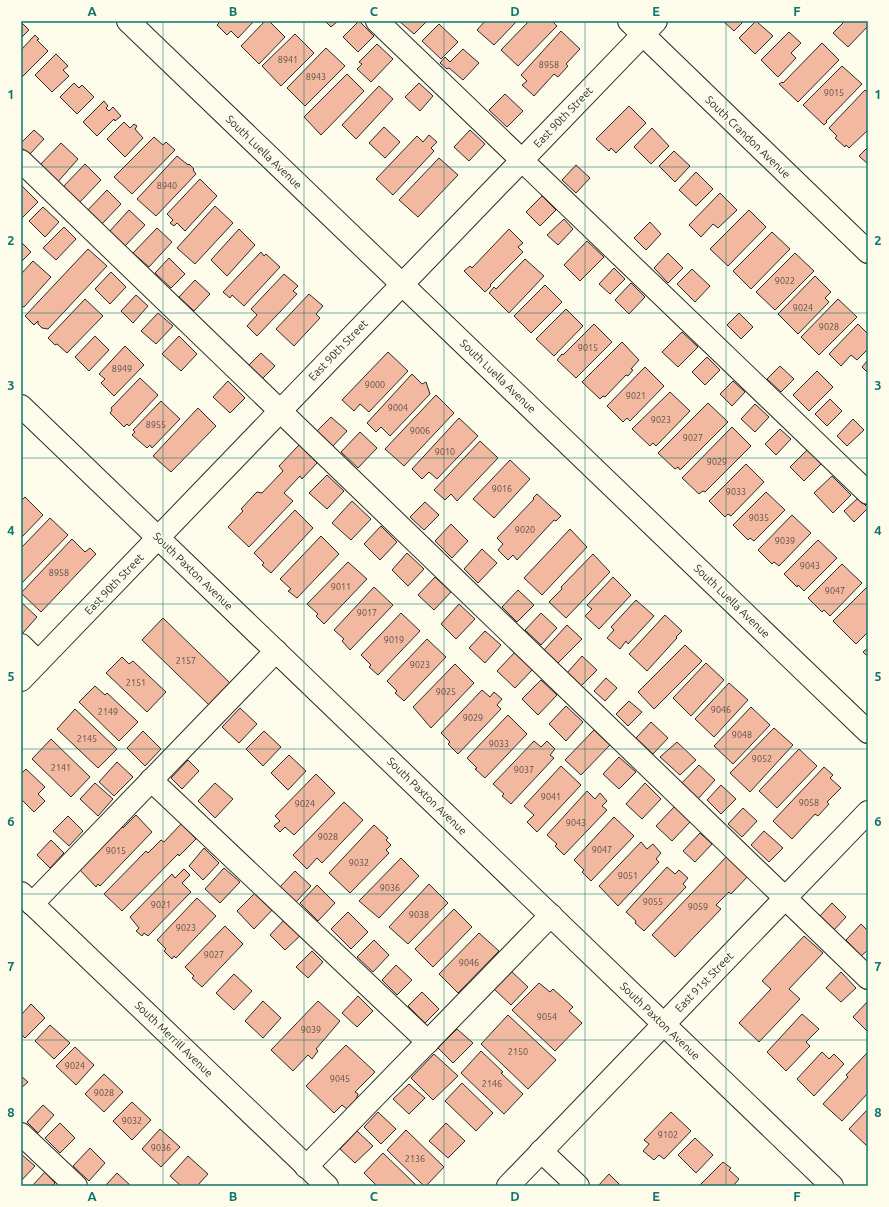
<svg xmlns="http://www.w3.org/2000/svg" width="889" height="1207" font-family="Ubuntu,sans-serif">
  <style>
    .building { fill: #f2b8a0; stroke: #2b2b2b }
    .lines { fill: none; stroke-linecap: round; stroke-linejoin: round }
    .minor-casing { stroke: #2b2b2b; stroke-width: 24 }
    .minor { stroke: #fdfbea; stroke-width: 22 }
    .grid { fill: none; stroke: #0f766e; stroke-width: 1; stroke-opacity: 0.55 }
    .labels { text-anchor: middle; stroke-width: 3; stroke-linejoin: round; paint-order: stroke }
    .number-label { font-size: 9px; fill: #5d4e48 }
    .street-label { font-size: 11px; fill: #2b2b2b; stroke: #fdfbea }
    .neatline { fill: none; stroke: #0f766e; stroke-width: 1.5 }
    .grid-label { font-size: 13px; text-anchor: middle; font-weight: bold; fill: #0f766e }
  </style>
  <rect width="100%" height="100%" fill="#fdfbea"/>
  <g class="building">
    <polygon points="221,21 254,21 238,38 231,31 227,35 217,25"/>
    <polygon points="265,21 269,21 285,37 259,64 241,46"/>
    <polygon points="325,21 338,21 331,27"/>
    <polygon points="359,21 374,36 358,52 343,37"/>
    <polygon points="399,21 427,21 414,34"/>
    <polygon points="485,21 517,21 494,45 477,30"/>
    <polygon points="529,21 552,21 557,26 518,66 501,50"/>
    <polygon points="723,21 744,21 734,31"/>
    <polygon points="756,21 773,36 755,54 739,38"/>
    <polygon points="845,21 866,21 868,23 868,26 848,47 833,33"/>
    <polygon points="21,22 29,30 21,38"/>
    <polygon points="439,24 458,42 441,59 422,41"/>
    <polygon points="561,31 580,49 566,64 568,66 558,77 554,74 534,96 522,85 527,81 521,75"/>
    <polygon points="789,32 801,43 791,53 796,58 778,77 761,60"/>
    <polygon points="295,34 314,53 281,86 262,66"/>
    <polygon points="35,35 39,39 37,40 48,51 21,78 21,50"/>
    <polygon points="822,43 839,60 798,102 779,84 782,82 783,83"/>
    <polygon points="377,44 393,59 371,82 357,69 362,64 359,62"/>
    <polygon points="326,48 345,66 305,106 287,88"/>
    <polygon points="463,49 479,63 463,80 449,68 447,69 440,63 445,57 450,62"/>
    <polygon points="56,54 68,66 63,70 69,76 52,92 35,75"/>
    <polygon points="842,66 862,84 826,121 827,122 824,125 803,105"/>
    <polygon points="347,74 364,91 321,135 304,117"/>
    <polygon points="74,83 79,88 82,85 94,97 77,114 60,97"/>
    <polygon points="419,83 433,96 420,111 405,97"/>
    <polygon points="379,86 393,99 356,139 342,125"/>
    <polygon points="865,90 868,93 868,130 849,148 846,145 845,147 835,138 837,136 829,128"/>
    <polygon points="505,94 523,111 507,127 489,110"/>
    <polygon points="104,101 108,106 106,108 109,111 113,107 121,116 115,121 114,119 97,136 83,122"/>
    <polygon points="629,106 646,123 616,153 611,148 609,151 596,139"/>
    <polygon points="124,122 130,128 134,124 137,126 135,129 143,138 125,157 107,139"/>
    <polygon points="384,127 400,142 385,158 369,143"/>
    <polygon points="652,128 669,146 651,164 634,147"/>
    <polygon points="34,130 44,139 29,155 21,147 21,143"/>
    <polygon points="470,130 485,144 469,161 454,147"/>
    <polygon points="429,135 437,142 431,148 434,151 393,195 376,179 417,136 423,142"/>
    <polygon points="154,137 163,145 166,142 175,150 132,194 114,177"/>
    <polygon points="61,143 78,159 56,184 39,166"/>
    <polygon points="868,147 868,164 859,156"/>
    <polygon points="674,151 690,166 675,182 659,166"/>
    <polygon points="177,156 188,165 189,164 194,169 193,170 196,174 156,216 137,199"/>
    <polygon points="439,158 458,175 418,217 399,200"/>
    <polygon points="85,164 101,180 78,204 62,188"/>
    <polygon points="576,165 590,178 576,193 562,180"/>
    <polygon points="696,172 713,189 696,206 679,190"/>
    <polygon points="200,179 217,196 185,231 177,223 174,226 170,223 173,220 167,214"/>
    <polygon points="21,185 38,202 22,218 21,217"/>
    <polygon points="107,190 121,204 101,225 86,212"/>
    <polygon points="720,193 737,210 718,228 713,224 701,237 689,225"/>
    <polygon points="542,196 556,210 540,226 526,212"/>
    <polygon points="215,206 233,223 195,264 177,248"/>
    <polygon points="43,207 59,222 45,237 29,221"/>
    <polygon points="129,210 145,225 124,247 109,232"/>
    <polygon points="749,210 766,227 728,266 710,249"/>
    <polygon points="564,219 573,229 558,245 547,235"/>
    <polygon points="650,222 661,234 646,250 634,238"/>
    <polygon points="64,227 76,239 56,260 43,248"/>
    <polygon points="157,228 172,242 149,267 133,253"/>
    <polygon points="239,229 255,245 227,276 211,260"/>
    <polygon points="509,229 523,243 518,247 523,252 490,285 491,286 485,292 464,271 470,266 472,268"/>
    <polygon points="772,232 790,249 751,289 733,271"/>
    <polygon points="587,241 604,257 580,281 564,265"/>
    <polygon points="21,242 31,252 21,262"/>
    <polygon points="88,249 107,266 48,329 42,328 38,324 38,321 34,325 25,316"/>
    <polygon points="261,252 264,256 266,254 280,267 244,306 232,295 230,298 223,292"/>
    <polygon points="668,253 683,268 668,283 654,268"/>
    <polygon points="795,253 814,271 775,310 756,292"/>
    <polygon points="169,258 185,274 171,288 155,273"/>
    <polygon points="525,259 544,276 509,313 489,293 494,287 496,289"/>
    <polygon points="33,261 51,277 24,307 21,306 21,274"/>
    <polygon points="614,268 625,279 610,294 599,284"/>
    <polygon points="692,269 710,286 695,302 677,284"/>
    <polygon points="111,272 126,287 110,304 95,289"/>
    <polygon points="284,274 298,286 293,291 297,294 257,336 247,326 257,315 251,309"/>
    <polygon points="815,276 831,292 825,298 829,302 798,334 778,314"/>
    <polygon points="195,280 210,294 194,311 179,297"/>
    <polygon points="631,283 645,297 629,314 615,300"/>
    <polygon points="545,285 562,302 531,333 514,316"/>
    <polygon points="309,294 323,306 316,314 320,318 294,346 276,329"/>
    <polygon points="136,295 148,306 133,323 121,311"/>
    <polygon points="85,299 103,316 67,353 57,344 55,345 48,338"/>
    <polygon points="838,299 857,317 819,355 801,337"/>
    <polygon points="566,309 583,326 554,356 536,339"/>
    <polygon points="158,313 173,326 156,344 141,331"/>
    <polygon points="739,313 753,327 741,339 727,325"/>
    <polygon points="594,324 612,342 576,378 557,360 562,354 563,355"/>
    <polygon points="858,324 868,334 868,349 857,360 851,355 841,366 829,354"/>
    <polygon points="682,332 698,347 678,367 662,352"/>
    <polygon points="95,336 109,350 89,371 75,357"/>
    <polygon points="179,336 197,354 181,371 162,354"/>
    <polygon points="622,342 639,360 631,369 633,370 628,376 626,375 605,397 603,396 600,399 582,382"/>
    <polygon points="125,346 144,365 114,396 101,383 105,379 99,374"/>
    <polygon points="388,352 408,371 369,412 360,404 354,411 342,400"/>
    <polygon points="261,353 275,366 262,379 248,366"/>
    <polygon points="707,357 720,370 705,385 692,372"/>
    <polygon points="868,360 868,373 862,367"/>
    <polygon points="780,366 794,379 781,392 767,379"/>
    <polygon points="645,367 664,386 630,421 627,418 623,422 607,406"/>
    <polygon points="817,371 833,387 809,411 793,395"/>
    <polygon points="412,374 422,384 426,382 430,394 390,436 381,427 376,432 367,423"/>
    <polygon points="140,378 158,395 129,426 127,424 124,427 110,413 112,410 111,408"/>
    <polygon points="228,381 245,398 230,413 213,397"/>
    <polygon points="733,381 745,392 732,406 720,394"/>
    <polygon points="670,392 690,411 656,446 653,443 650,446 632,429"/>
    <polygon points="436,395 454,413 404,466 385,449"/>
    <polygon points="830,399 842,411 827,426 815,414"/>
    <polygon points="161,401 180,419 152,448 150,445 147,448 132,435 135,432 133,430"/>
    <polygon points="708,403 728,422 680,470 678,467 675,469 658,453"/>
    <polygon points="755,404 769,417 755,432 741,419"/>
    <polygon points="198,408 216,426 171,472 153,456"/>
    <polygon points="331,417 347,431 332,447 316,432"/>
    <polygon points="459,418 478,436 437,479 429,472 422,479 412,469"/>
    <polygon points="853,419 864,430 847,446 837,436"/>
    <polygon points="732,427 751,446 705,492 703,491 699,494 682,478"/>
    <polygon points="780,429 791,439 776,455 765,444"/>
    <polygon points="360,432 377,448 358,468 341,452"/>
    <polygon points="480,441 498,458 457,501 451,494 445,500 434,490"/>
    <polygon points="299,445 317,463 302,479 300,476 284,493 293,501 249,547 228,527 243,511 241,509 254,495 257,492 262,493 283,471 279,466"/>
    <polygon points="807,450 821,464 804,481 790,467"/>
    <polygon points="510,460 530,479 494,518 473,499"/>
    <polygon points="746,464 764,482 731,516 728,514 725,517 709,501"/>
    <polygon points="327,475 344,491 327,509 309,493"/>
    <polygon points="832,476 851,495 833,513 814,493"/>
    <polygon points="766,492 785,510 754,541 750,538 748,540 733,525"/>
    <polygon points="537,494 561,516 556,521 554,520 517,560 513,555 508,560 498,550 503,544 497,538 534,499 533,498"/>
    <polygon points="25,497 43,515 21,538 21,501"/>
    <polygon points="858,498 868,508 854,522 844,511"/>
    <polygon points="352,501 371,519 351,540 332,523"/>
    <polygon points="425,502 439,515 424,530 410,517"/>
    <polygon points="295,510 313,528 271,573 262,565 264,563 254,553"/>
    <polygon points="792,515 811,533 779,566 774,562 772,564 758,550"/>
    <polygon points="50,518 68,535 21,584 21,548"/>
    <polygon points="451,524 468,541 452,558 435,541"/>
    <polygon points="381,526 397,542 380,560 364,544"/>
    <polygon points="570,529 587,547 542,595 524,578"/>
    <polygon points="321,536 339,554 297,598 288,591 291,589 280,579"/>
    <polygon points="72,539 85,552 90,548 96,554 41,612 21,593"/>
    <polygon points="818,540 837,558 804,591 798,585 797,587 784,574"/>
    <polygon points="482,549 497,563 478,583 464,569"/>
    <polygon points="407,553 424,569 408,586 392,570"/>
    <polygon points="593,554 610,572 566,618 549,602 562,589 561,587"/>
    <polygon points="348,562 367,579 324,624 316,616 318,614 307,604"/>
    <polygon points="842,564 862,583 830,616 824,610 822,612 808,598"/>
    <polygon points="435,577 451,592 434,610 418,595"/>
    <polygon points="613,577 631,595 599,629 585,616 592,609 587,605"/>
    <polygon points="868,586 868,632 856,644 833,621"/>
    <polygon points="374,587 393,605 350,650 342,641 344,639 334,630"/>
    <polygon points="518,590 534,605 517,622 502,607"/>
    <polygon points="636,600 654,616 628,644 626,641 620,649 607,638 614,630 611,627"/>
    <polygon points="21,602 37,617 22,634 21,632"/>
    <polygon points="459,604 475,619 456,639 441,624"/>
    <polygon points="401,613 420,631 378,675 369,667 371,665 361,655"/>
    <polygon points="541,613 557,628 541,645 525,630"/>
    <polygon points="665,615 682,631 676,637 677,638 647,671 629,654"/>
    <polygon points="163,618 230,683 209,705 142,640"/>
    <polygon points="567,625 582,639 558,663 544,650"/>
    <polygon points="485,631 501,645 485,663 469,648"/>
    <polygon points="427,639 446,657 404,701 395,693 397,691 387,681"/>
    <polygon points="685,645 702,661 654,709 638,692"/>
    <polygon points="868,648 868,657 863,652"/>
    <polygon points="516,651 534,668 515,688 497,671"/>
    <polygon points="582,656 597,670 581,686 567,673"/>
    <polygon points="122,657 129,664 133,661 166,692 147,712 106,673"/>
    <polygon points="706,663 724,680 691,716 673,698"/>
    <polygon points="455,664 474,683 431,728 413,707"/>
    <polygon points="606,678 617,688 605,701 594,691"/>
    <polygon points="541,680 557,695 538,715 522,699"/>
    <polygon points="729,683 748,700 714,737 695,719"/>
    <polygon points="95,686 105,695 107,693 138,722 119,741 79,702"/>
    <polygon points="482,690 490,697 494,692 502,699 497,705 501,709 458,754 448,744 450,742 441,733"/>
    <polygon points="629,701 642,712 628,726 616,714"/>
    <polygon points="566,706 583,722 566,741 549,724"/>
    <polygon points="751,707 770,725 733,764 714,746"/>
    <polygon points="240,708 257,724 239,743 222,727"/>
    <polygon points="75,709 117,749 98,768 57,729"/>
    <polygon points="508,715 527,734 485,778 475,769 477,768 467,758"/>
    <polygon points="651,722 668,738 653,754 636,738"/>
    <polygon points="774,728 793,745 750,792 730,773"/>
    <polygon points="594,730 610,745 581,775 565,760"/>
    <polygon points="143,731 161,749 145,766 127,748"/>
    <polygon points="264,731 281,747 263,766 246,749"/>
    <polygon points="51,739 90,777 71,797 32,759"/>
    <polygon points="534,741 541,747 547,741 555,749 550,755 554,758 511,804 502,796 504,794 493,784"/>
    <polygon points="677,742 696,760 680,775 660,757"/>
    <polygon points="799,749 817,766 777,808 759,791"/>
    <polygon points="289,755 306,771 288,790 271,773"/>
    <polygon points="619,757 636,772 619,789 603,774"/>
    <polygon points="188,760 199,771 182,789 171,778"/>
    <polygon points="117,762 133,777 114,796 99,782"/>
    <polygon points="699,765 715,780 697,800 681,784"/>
    <polygon points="561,766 581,785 537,832 527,822 534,815 524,806"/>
    <polygon points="824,767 833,775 830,778 841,788 827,802 829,804 818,816 815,814 792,839 773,821"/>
    <polygon points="26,769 45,787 38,794 45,801 34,812 21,799 21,774"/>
    <polygon points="316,774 335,793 294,835 285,827 280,832 274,826 280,821 275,816"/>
    <polygon points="95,783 113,799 98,816 80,799"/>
    <polygon points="215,783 233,799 215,818 198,801"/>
    <polygon points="645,783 661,799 642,819 626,804"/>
    <polygon points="721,785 736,799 721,814 707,800"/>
    <polygon points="587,791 595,799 600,793 607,801 602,806 607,810 564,855 555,846 557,844 547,835"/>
    <polygon points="344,802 363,820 322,863 317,858 307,869 293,855"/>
    <polygon points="675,806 691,821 672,841 656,826"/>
    <polygon points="743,808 757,821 742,837 728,824"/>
    <polygon points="136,815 152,832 100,886 98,884 96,887 80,870 121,826 123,828"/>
    <polygon points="68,816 83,831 69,846 53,831"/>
    <polygon points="614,817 634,836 591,881 582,872 584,870 574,860"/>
    <polygon points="181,824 196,839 179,856 178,854 122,911 104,894 146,851 148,853 161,840 164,842"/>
    <polygon points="374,825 388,838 386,840 391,845 386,850 389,853 350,893 329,873"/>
    <polygon points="764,831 783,848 769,862 751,845"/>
    <polygon points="700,833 712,844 695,862 683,851"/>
    <polygon points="51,840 64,853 50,868 37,855"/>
    <polygon points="641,842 647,849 653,844 661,853 656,859 659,862 618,906 599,886"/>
    <polygon points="204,848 219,863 203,880 189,866"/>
    <polygon points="729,854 750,874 731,894 729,892 716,905 721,909 675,957 652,935"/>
    <polygon points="401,858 419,876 379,918 359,901"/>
    <polygon points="667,867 675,874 679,870 688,878 683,884 686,887 644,931 635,923 636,921 626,912"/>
    <polygon points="224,868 240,882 220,903 205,889"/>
    <polygon points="184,869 190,875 182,883 191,892 148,936 144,933 142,936 136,931 139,928 130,917 172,874 175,878"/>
    <polygon points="295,871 311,886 295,903 279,888"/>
    <polygon points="429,884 448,903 408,944 389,927"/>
    <polygon points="317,885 335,903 318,921 300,903"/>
    <polygon points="258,890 275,907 254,929 237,911"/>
    <polygon points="197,898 216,916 176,958 174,956 172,959 164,951 166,949 157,940"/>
    <polygon points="832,903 846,917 833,931 818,918"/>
    <polygon points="454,909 472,927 433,967 415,949"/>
    <polygon points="348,912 368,932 351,949 331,929"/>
    <polygon points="286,918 303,933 285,950 270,935"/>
    <polygon points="861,924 868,931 868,950 861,956 846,940"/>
    <polygon points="225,926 243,944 202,987 192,978 194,976 185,967"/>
    <polygon points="479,933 499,951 458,993 439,974"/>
    <polygon points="804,936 823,953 789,989 800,999 759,1042 739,1023 771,989 762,981"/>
    <polygon points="374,940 389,955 373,972 357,957"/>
    <polygon points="312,951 323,962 308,978 296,967"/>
    <polygon points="396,965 412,980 397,995 382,980"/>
    <polygon points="511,971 528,987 511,1005 494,989"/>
    <polygon points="841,972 856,988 841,1002 826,988"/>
    <polygon points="234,974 252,991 234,1010 216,993"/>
    <polygon points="539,983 550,992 553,989 573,1007 569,1011 582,1023 555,1051 512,1010"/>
    <polygon points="422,992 439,1009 425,1023 408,1006"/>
    <polygon points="358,996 373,1011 357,1027 342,1013"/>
    <polygon points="263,1001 281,1018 263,1038 245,1021"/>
    <polygon points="318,1001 340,1021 316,1049 318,1051 312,1059 308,1055 293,1071 271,1050"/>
    <polygon points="868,1001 868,1032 853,1017"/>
    <polygon points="31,1004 45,1018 25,1038 21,1034 21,1015"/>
    <polygon points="802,1014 819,1029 806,1042 810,1046 786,1071 767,1052"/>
    <polygon points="508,1015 556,1060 528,1089 481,1044"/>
    <polygon points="50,1025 70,1043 54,1059 35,1041"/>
    <polygon points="457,1029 473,1043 453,1063 438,1048"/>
    <polygon points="346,1045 375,1072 355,1092 358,1094 354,1105 348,1110 342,1105 334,1113 306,1086"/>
    <polygon points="75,1047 94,1065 76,1085 56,1066"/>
    <polygon points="481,1051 503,1072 501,1073 523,1094 504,1114 461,1073"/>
    <polygon points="822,1052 829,1059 834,1054 844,1064 814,1096 797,1079"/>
    <polygon points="868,1052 868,1093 842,1121 823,1104 848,1077 846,1075"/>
    <polygon points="434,1054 458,1076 433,1100 411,1078"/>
    <polygon points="104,1074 123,1092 104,1112 85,1094"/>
    <polygon points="21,1076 28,1082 21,1088"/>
    <polygon points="462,1083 493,1113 476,1131 445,1101"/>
    <polygon points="409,1084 425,1098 409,1114 393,1099"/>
    <polygon points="132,1102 151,1120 132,1140 113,1121"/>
    <polygon points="43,1105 54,1115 38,1133 27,1122"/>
    <polygon points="868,1109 868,1145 867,1146 849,1129"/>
    <polygon points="378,1112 396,1129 381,1144 364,1127"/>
    <polygon points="671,1112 691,1131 664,1159 659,1155 654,1160 643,1151 649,1144 644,1140"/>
    <polygon points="60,1123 75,1138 60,1153 45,1138"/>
    <polygon points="446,1123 465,1141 448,1158 429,1141"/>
    <polygon points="160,1129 180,1147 161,1167 142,1149"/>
    <polygon points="406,1130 444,1167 426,1186 424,1186 387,1150"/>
    <polygon points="357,1131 373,1146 355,1163 340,1149"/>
    <polygon points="695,1138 713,1155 696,1173 678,1155"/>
    <polygon points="90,1148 105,1163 89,1181 73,1166"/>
    <polygon points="383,1153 417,1186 377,1186 364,1173"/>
    <polygon points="21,1154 35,1166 21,1181"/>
    <polygon points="188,1156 208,1174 197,1186 181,1186 170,1176"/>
    <polygon points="723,1162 731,1168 729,1170 739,1179 733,1186 699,1186"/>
    <polygon points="45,1172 55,1183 52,1186 32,1186"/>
    <polygon points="117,1173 131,1186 105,1186"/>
    <polygon points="609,1174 621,1186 598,1186"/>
  </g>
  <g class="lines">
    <g class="minor-casing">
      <g id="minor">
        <polyline points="128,21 868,732"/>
        <polyline points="377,21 868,493"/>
        <polyline points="629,21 868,252"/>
        <polyline points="21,161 868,978"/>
        <polyline points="21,406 832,1186"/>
        <polyline points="21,645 38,662"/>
        <polyline points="21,680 656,21"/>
        <polyline points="151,780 428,1042"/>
        <polyline points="21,893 327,1186"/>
        <polyline points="32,904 276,651"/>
        <polyline points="21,1134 76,1186"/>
        <polyline points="541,1151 578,1186"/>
        <polyline points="306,1167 551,915"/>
        <polyline points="508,1186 868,812"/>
      </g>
    </g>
    <use href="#minor" class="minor"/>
  </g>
  <path class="grid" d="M163 21V1186M304 21V1186M444 21V1186M585 21V1186M726 21V1186M21 167H868M21 313H868M21 458H868M21 604H868M21 749H868M21 894H868M21 1040H868"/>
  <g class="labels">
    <g class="number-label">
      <text x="288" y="63">8941</text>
      <text x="549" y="68">8958</text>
      <text x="316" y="80">8943</text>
      <text x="834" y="96">9015</text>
      <text x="167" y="189">8940</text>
      <text x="785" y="284">9022</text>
      <text x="803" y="311">9024</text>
      <text x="829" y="330">9028</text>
      <text x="588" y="351">9015</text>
      <text x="122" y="372">8949</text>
      <text x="375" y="388">9000</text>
      <text x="636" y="399">9021</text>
      <text x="398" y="411">9004</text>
      <text x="661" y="423">9023</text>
      <text x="156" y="428">8955</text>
      <text x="420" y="434">9006</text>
      <text x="693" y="441">9027</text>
      <text x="445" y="455">9010</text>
      <text x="717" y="465">9029</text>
      <text x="502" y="492">9016</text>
      <text x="736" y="495">9033</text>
      <text x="759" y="521">9035</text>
      <text x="525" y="533">9020</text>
      <text x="785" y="544">9039</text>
      <text x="810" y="569">9043</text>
      <text x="59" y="576">8958</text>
      <text x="341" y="590">9011</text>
      <text x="835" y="594">9047</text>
      <text x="367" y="616">9017</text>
      <text x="394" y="643">9019</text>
      <text x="186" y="664">2157</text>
      <text x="420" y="668">9023</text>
      <text x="136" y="686">2151</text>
      <text x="446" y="695">9025</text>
      <text x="721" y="713">9046</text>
      <text x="108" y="715">2149</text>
      <text x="473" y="721">9029</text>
      <text x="742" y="738">9048</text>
      <text x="87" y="742">2145</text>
      <text x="499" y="747">9033</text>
      <text x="762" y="762">9052</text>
      <text x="61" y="771">2141</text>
      <text x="524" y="773">9037</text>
      <text x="551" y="800">9041</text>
      <text x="809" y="806">9058</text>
      <text x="305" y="807">9024</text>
      <text x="576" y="826">9043</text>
      <text x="328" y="840">9028</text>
      <text x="602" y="853">9047</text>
      <text x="116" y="854">9015</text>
      <text x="359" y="866">9032</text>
      <text x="628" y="879">9051</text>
      <text x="390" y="891">9036</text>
      <text x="653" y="905">9055</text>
      <text x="161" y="908">9021</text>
      <text x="698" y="910">9059</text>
      <text x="419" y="918">9038</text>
      <text x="186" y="931">9023</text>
      <text x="214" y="958">9027</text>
      <text x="469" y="966">9046</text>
      <text x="547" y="1020">9054</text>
      <text x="311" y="1033">9039</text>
      <text x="518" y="1055">2150</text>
      <text x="75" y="1069">9024</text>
      <text x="340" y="1082">9045</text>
      <text x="492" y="1087">2146</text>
      <text x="104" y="1096">9028</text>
      <text x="132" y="1124">9032</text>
      <text x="668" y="1138">9102</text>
      <text x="161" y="1151">9036</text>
      <text x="415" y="1162">2136</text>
    </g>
    <g class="street-label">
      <text transform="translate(563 117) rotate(-46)" y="4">East 90th Street</text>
      <text transform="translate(748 137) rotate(44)" y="4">South Crandon Avenue</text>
      <text transform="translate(264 152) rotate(44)" y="4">South Luella Avenue</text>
      <text transform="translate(338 350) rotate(-46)" y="4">East 90th Street</text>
      <text transform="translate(498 376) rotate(44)" y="4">South Luella Avenue</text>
      <text transform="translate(193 571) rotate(44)" y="4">South Paxton Avenue</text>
      <text transform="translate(114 584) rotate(-46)" y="4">East 90th Street</text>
      <text transform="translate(732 601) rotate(44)" y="4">South Luella Avenue</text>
      <text transform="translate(427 796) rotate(44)" y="4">South Paxton Avenue</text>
      <text transform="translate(704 982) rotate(-46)" y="4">East 91st Street</text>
      <text transform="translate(660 1021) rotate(44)" y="4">South Paxton Avenue</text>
      <text transform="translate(174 1039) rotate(44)" y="4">South Merrill Avenue</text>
    </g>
  </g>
  <rect width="889" height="1207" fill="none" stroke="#fdfbea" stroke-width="44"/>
  <rect x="22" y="22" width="845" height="1163" class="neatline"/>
  <g class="grid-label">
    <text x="92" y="16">A</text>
    <text x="233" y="16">B</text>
    <text x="374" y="16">C</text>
    <text x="515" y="16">D</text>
    <text x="656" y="16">E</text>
    <text x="797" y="16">F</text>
    <text x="11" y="99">1</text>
    <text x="878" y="99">1</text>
    <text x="11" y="245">2</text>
    <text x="878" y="245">2</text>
    <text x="11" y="390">3</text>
    <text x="878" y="390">3</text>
    <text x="11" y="535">4</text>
    <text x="878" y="535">4</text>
    <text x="11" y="681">5</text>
    <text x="878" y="681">5</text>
    <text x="11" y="826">6</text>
    <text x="878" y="826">6</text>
    <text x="11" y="971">7</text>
    <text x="878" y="971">7</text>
    <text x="11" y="1117">8</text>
    <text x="878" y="1117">8</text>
    <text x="92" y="1201">A</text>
    <text x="233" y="1201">B</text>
    <text x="374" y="1201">C</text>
    <text x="515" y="1201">D</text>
    <text x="656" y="1201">E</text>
    <text x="797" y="1201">F</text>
  </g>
</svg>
